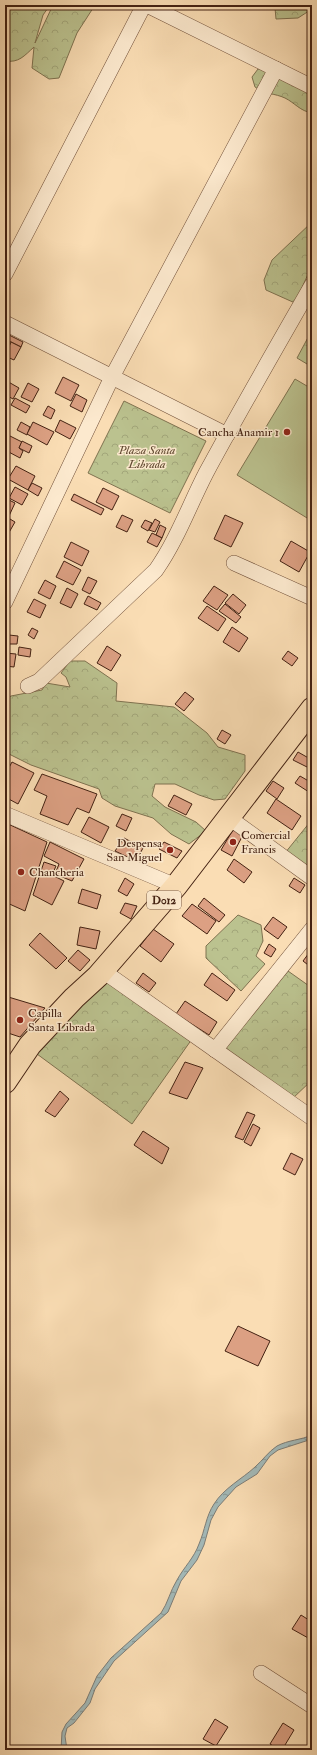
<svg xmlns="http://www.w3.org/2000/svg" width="317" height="1755" font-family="'IM FELL Double Pica',serif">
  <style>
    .forest { fill: url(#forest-crowns); stroke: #7f7250 }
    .pitch { fill: #bbc28f; stroke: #7f7250 }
    .water { fill: url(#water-ripples); stroke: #7c7c76 }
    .building { fill: #dca083; stroke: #432112 }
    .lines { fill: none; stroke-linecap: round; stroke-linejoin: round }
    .street-casing { stroke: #71503a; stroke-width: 16 }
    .primary-casing { stroke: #432112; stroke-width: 24 }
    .street { stroke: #fce9ce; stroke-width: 15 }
    .primary { stroke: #faddb4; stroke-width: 22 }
    .poi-dot { fill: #8f2418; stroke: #fce9ce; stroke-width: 1.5 }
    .labels { text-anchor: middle; stroke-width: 3; stroke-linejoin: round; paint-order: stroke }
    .shield { fill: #fce9ce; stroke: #7a5d4a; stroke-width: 1 }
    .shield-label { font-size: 11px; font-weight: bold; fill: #432112 }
    .poi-label { font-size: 12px; fill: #432112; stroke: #fce9ce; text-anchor: start }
    .park-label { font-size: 12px; font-style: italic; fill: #614931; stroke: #fce9ce }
  </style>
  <defs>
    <pattern id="forest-crowns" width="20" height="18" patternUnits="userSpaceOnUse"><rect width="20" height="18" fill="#bbc28f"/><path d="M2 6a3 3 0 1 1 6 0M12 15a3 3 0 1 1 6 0" fill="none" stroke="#a2a67a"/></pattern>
    <pattern id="water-ripples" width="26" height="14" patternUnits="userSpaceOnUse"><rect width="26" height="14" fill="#a2b9b8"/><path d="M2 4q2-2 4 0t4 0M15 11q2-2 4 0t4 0" fill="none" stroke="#869694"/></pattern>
  </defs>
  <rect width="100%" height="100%" fill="#faddb4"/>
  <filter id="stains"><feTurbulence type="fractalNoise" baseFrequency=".005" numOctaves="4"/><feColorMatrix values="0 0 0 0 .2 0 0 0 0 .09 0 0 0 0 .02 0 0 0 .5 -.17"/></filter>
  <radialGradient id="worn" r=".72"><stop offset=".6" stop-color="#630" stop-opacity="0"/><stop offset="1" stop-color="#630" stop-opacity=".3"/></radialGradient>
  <g class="forest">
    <path d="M5 5H50L43 15 35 43 53 5H95L77 33 59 78 49 79 32 68 34 47C24 56 19 63 5 61Z"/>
    <polygon points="277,5 312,5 312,9 298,18 276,19 275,8"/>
    <path d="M269 67 312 89V113C300 111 295 103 285 98 274 93 267 95 255 87L252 77 258 69Z"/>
    <polygon points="312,222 312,269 309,272 295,303 266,290 264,280 272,260"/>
    <polygon points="312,330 312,367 297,358"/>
    <polygon points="124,401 206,441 170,513 88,473"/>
    <polygon points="70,661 85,661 117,683 116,701 174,707 207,733 218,747 245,755 245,771 225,799 214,800 199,795 175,784 155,784 152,796 165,807 196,822 206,831 189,844 171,834 153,818 115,806 102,798 99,789 31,765 5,752 5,713 7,708 5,700 11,696 42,690 46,683 70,687 66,677 61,673"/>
    <polygon points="310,822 312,823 312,871 285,853"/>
    <polygon points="238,915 261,925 263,941 256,956 265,964 241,991 206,958 206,946"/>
    <polygon points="288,971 312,988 312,1080 292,1099 221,1049"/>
    <polygon points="104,978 192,1039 132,1124 37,1054"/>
  </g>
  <polygon class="pitch" points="295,379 312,389 312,521 237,475"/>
  <path class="water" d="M312 1435V1439L278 1450 270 1456 257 1474 236 1487 218 1507 211 1520 204 1545 197 1560 181 1581 168 1612 114 1661 95 1689 90 1703 74 1723 67 1728 65 1736 67 1750H61L62 1732 66 1724 85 1703 97 1676 111 1658 161 1613C168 1603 170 1591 177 1580 184 1567 194 1558 199 1544 205 1530 206 1516 214 1504 224 1488 242 1479 255 1467 263 1460 268 1452 277 1446 288 1440 301 1440 312 1435Z"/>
  <g class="building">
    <polygon points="7,334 23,342 21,347 5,339"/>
    <polygon points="11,342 21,347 14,360 5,356"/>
    <polygon points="63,377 79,385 71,401 55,393"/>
    <polygon points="5,380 19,388 13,399 6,395 5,396"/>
    <polygon points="28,383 39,389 32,402 21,397"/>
    <polygon points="76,394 87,400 82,412 70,406"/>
    <polygon points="15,398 30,406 26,413 11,405"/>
    <polygon points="48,406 55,410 51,419 43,415"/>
    <polygon points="60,420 76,428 70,439 55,431"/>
    <polygon points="21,422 30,427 27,435 17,430"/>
    <polygon points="33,422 54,432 47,445 27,434"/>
    <polygon points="6,434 22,442 19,448 23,451 20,458 5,450"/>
    <polygon points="22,441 32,446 29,453 19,448"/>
    <polygon points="16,466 35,476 28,490 8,479"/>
    <polygon points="32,483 42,488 38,496 28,490"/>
    <polygon points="15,487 28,494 22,505 9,498"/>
    <polygon points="103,488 119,496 112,510 96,502"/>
    <polygon points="74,494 104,509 101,515 71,500"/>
    <polygon points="5,498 15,503 9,516 5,514"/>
    <polygon points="122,515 133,520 127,532 116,527"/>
    <polygon points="225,515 243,523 231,547 214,539"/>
    <polygon points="5,516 15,522 7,536 5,534"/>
    <polygon points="155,519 160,522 155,532 149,530"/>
    <polygon points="145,520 152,523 148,531 141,527"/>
    <polygon points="160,525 166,528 162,538 156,535"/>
    <polygon points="152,533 162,538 157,547 147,542"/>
    <polygon points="291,541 310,552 299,572 280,561"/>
    <polygon points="71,542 89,551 82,566 64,557"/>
    <polygon points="64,561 81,570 73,585 56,577"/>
    <polygon points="88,577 97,581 90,594 82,590"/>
    <polygon points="45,580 56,586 50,599 38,593"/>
    <polygon points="214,586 228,595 217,610 203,601"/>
    <polygon points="67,588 78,594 71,608 60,603"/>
    <polygon points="233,594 246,605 239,614 225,603"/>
    <polygon points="88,596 101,603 97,610 84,604"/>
    <polygon points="34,599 46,605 40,618 27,612"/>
    <polygon points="225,604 241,617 236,623 219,611"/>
    <polygon points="207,606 226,619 218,631 198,618"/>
    <polygon points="232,627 248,638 239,652 223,642"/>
    <polygon points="32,628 38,631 34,639 28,635"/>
    <polygon points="9,635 18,636 17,644 8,644"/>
    <polygon points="107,646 121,655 111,671 97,663"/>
    <polygon points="19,647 31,649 30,657 18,655"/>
    <polygon points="288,651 298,658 292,666 282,659"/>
    <polygon points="5,653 16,654 14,667 5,666"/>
    <polygon points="185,692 194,699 184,711 175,704"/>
    <polygon points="222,730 231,735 225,744 217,739"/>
    <polygon points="298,752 312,760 309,768 293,760"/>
    <polygon points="12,762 34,773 18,804 5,797 5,775"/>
    <polygon points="42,774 97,794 89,813 77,808 68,825 40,814 47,796 34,790"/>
    <polygon points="300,776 312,783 312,794 295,783"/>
    <polygon points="273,781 284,788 277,799 266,791"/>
    <polygon points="174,795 192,804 186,815 168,806"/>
    <polygon points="276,799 301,816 292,830 267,813"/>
    <polygon points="122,814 132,818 126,831 116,826"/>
    <polygon points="89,817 109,827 101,843 81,832"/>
    <polygon points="6,823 47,842 25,911 5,902"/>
    <polygon points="234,828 244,833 232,856 221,850"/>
    <polygon points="124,838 143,848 136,861 115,851"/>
    <polygon points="50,842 84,859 72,881 55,874 59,864 44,856"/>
    <polygon points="164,842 182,851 177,858 159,849"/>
    <polygon points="234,859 252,872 244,883 227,870"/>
    <polygon points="44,862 56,866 52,875 64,881 52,905 33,895"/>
    <polygon points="125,878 134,884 127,896 118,891"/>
    <polygon points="294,878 305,885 300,893 289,886"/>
    <polygon points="82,889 101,895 97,909 78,903"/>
    <polygon points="204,898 225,915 219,922 198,906"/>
    <polygon points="125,903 137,906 131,919 120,913"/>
    <polygon points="192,904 216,921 207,934 182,916"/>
    <polygon points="273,917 287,927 278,939 264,929"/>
    <polygon points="80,927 100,931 96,949 77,945"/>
    <polygon points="153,929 174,944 161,962 140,946"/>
    <polygon points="40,933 67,958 56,969 29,945"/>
    <polygon points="269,944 276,949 271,957 264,953"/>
    <polygon points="312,949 312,968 303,961"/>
    <polygon points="78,950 90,960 80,971 68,961"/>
    <polygon points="143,973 156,983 149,992 136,983"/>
    <polygon points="212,973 235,990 227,1001 204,985"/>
    <polygon points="5,996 45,1008 20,1037 5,1032"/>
    <polygon points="185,1001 217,1022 209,1035 176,1014"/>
    <polygon points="185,1062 203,1068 187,1099 169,1093"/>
    <polygon points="60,1091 69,1099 55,1117 45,1111"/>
    <polygon points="247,1112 255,1115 243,1140 235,1137"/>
    <polygon points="253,1124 260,1128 251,1146 244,1142"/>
    <polygon points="143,1131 169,1148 162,1164 134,1145"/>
    <polygon points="291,1153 303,1159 295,1175 283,1169"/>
    <polygon points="238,1326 270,1341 258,1366 225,1351"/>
    <polygon points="301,1615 312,1622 312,1636 310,1639 292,1629"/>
    <polygon points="215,1719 228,1727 216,1746 203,1739"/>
    <polygon points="283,1723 294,1730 282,1750 280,1750 270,1744"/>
  </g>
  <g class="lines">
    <g class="street-casing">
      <g id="street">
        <polyline points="147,5 312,87"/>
        <polyline points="5,274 144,5"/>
        <polyline points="5,323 227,435"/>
        <polyline points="234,563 312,598"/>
        <polyline points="5,602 112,377 276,69"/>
        <path d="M28 686 39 681 156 570C177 540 189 506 206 473 240 410 276 348 312 285"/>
        <polyline points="5,814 176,886"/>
        <polyline points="228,817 312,878"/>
        <polyline points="103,971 312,1118"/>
        <polyline points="215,1050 312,929"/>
        <polyline points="261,1673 312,1706"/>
      </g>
    </g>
    <g class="primary-casing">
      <polyline id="primary" points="5,1082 30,1045 74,998 98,976 176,886 312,709"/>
    </g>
    <use href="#street" class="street"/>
    <use href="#primary" class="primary"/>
  </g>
  <g class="poi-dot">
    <circle cx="287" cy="432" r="4"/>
    <circle cx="233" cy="842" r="4"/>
    <circle cx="170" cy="850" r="4"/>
    <circle cx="21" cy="872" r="4"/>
    <circle cx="20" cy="1020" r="4"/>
  </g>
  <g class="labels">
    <rect class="shield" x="147" y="891" width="34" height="18" rx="3"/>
    <g class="shield-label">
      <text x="164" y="904">D012</text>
    </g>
    <g class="poi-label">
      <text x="279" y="436" text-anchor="end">Cancha Anamir 1</text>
      <text x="241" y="839">Comercial<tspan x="241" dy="14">Francis</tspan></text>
      <text x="162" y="847" text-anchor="end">Despensa<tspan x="162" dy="14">San Miguel</tspan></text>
      <text x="29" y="876">Chancheria</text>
      <text x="28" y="1017">Capilla<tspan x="28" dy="14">Santa Librada</tspan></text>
    </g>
    <g class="park-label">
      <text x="147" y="454">Plaza Santa<tspan x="147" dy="14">Librada</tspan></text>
    </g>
  </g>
  <rect width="317" height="1755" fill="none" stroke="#faddb4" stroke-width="20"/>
  <rect x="6" y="6" width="305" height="1743" fill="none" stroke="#432112" stroke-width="2"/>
  <rect x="10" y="10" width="297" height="1735" fill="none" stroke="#432112"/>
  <rect width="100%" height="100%" filter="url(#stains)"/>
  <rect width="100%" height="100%" fill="url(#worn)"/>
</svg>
